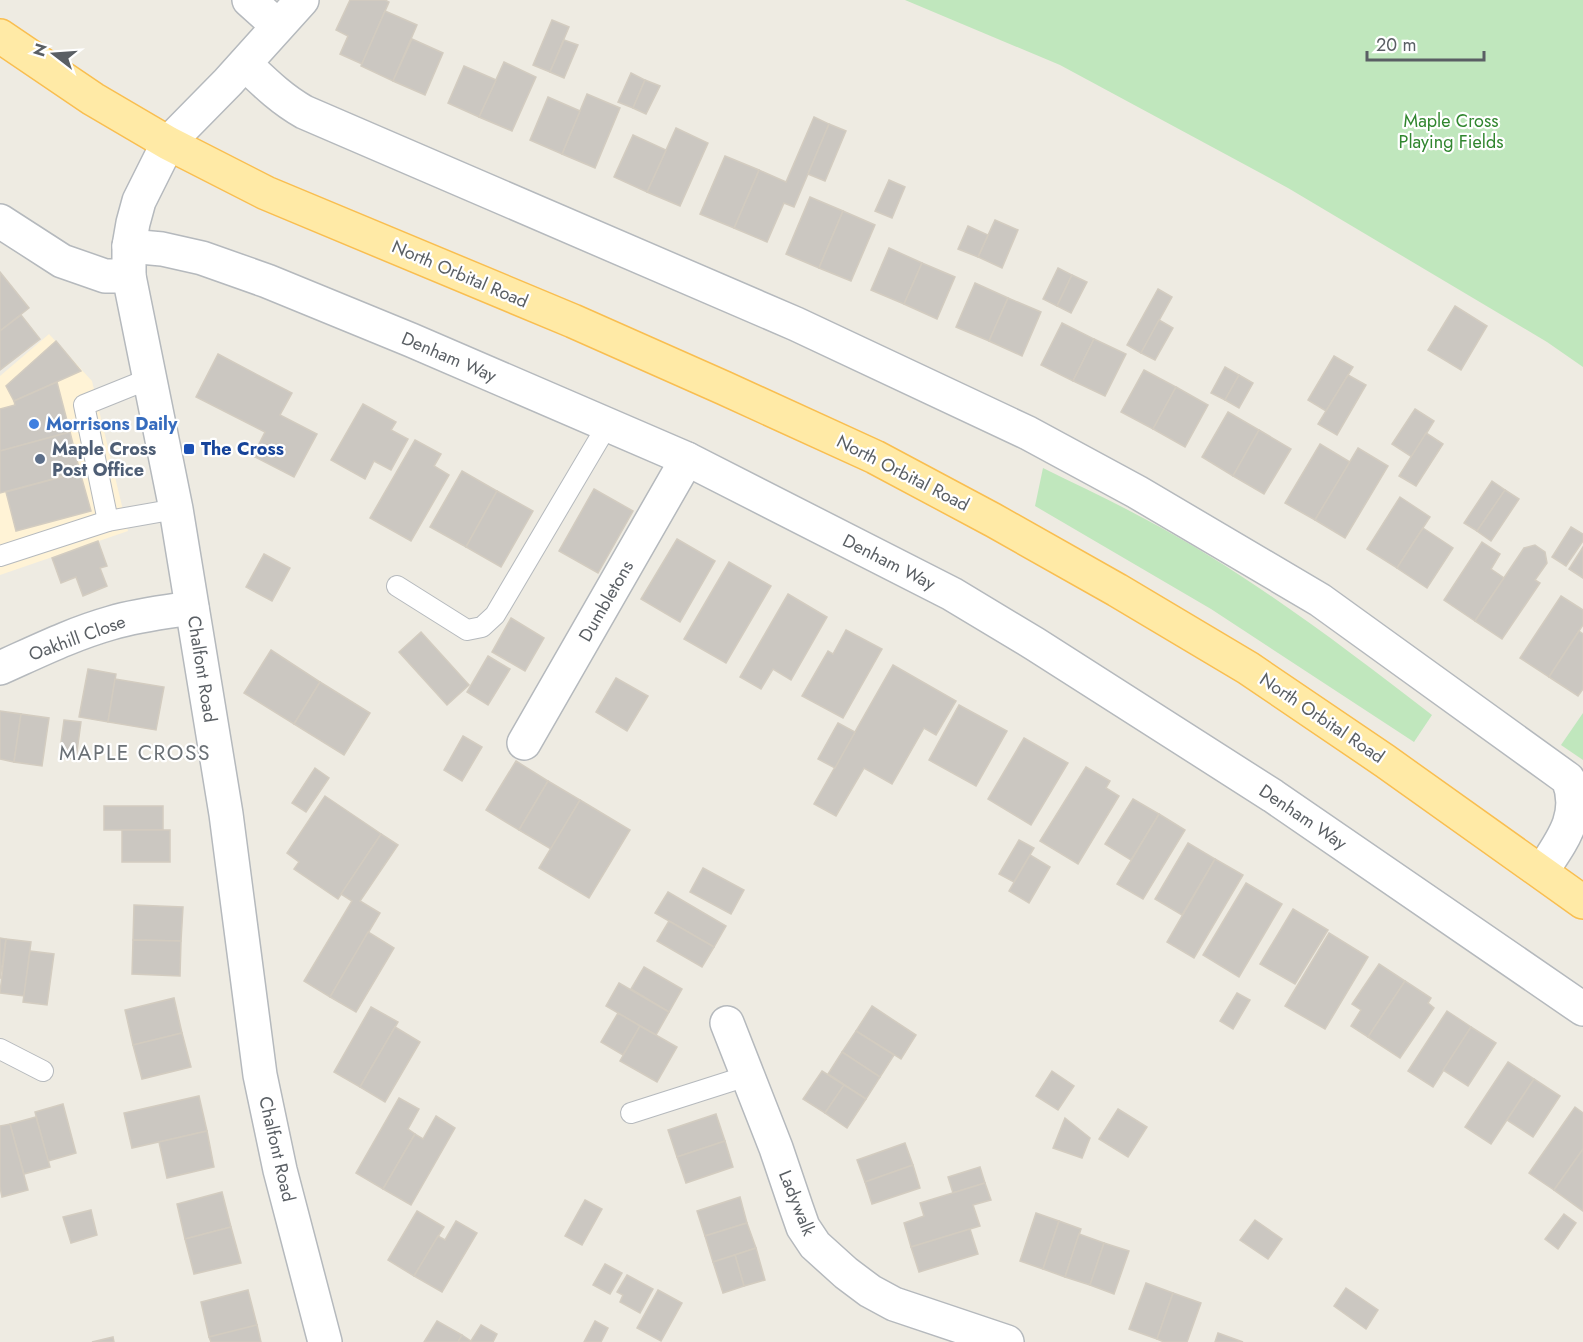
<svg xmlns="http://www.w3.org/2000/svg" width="1583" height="1342" font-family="Jost,sans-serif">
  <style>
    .commercial { fill: #fff3d6 }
    .green { fill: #c0e7bd }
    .building { fill: #cbc7c1; stroke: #d3ccc0; stroke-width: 1.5 }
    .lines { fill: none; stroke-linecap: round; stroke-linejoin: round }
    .service-casing { stroke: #b5b9bd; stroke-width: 22 }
    .minor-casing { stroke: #b5b9bd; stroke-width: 36 }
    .primary-casing { stroke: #f9be50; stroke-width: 36 }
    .service { stroke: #fff; stroke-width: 20 }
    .minor { stroke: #fff; stroke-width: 33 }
    .primary { stroke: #ffeaa6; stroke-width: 33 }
    .shop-dot { fill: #3f7fe0; stroke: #fff; stroke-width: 2 }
    .transit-dot { fill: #1a4fb4; stroke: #fff; stroke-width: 2 }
    .service-dot { fill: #5c6f8a; stroke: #fff; stroke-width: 2 }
    .labels { text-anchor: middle; stroke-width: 4.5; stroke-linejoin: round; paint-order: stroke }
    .park-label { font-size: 18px; fill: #31862f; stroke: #fff }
    .street-label { font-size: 18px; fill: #5a5f64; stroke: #fff }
    .shop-label { font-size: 18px; font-weight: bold; fill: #366cbe; stroke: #fff; text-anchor: start }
    .service-label { font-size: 18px; font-weight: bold; fill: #4e5e75; stroke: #fff; text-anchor: start }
    .transit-label { font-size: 18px; font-weight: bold; fill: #164399; stroke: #fff; text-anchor: start }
    .quarter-label { font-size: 21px; letter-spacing: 1.5px; fill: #6b7176; stroke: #fff }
  </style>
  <rect width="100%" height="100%" fill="#eeebe2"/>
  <polygon class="commercial" points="49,334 92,381 128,531 0,575 0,376"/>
  <g class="green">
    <polygon points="905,0 1583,0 1583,367 1547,342 1288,188 1060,65"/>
    <path d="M1043 468C1077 485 1112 501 1145 519 1247 573 1341 645 1432 715L1414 742 1211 609 1035 506Z"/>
    <polygon points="1583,713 1583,760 1561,745"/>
  </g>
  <g class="building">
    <polygon points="350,0 385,0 389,2 362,64 340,54 348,36 336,30"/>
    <polygon points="385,11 417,25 393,81 361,66"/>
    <polygon points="552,20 569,27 550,72 533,65"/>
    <polygon points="412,39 443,53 425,95 393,81"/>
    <polygon points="564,40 578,45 564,78 550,72"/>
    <polygon points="504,62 536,77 512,131 479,117"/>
    <polygon points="464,66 496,80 479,117 448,103"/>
    <polygon points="631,73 645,80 633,108 618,102"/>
    <polygon points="645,80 660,86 646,114 633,108"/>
    <polygon points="587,94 620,108 595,168 562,154"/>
    <polygon points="548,97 580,111 562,154 530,140"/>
    <polygon points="814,117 829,124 794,207 784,203 767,242 734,228 759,170 786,182"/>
    <polygon points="829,124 846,131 825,181 808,174"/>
    <polygon points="676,128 708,143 680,206 647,192"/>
    <polygon points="633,135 666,150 647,192 614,177"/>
    <polygon points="725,156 759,170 734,228 700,214"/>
    <polygon points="889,180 905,187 892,218 875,211"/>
    <polygon points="810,197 843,211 819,268 786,254"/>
    <polygon points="843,211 875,225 851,281 819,268"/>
    <polygon points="995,220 1018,230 1002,268 978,257"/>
    <polygon points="968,226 988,235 978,257 958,249"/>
    <polygon points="889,248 922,263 904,304 871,290"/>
    <polygon points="922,263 955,277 937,319 904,304"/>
    <polygon points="1058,268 1072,275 1057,306 1043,299"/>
    <polygon points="0,272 29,308 0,331"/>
    <polygon points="1072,275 1087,282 1071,313 1057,306"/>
    <polygon points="975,283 1008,298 989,341 956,327"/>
    <polygon points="1158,289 1172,297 1141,353 1127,345"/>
    <polygon points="1008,298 1041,312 1022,356 989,341"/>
    <polygon points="1455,306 1487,326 1461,370 1428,350"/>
    <polygon points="21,315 40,339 0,370 0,331"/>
    <polygon points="1159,320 1173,328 1155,360 1141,353"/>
    <polygon points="1062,323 1094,339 1073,381 1041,365"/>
    <polygon points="1094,339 1126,354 1105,396 1073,381"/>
    <polygon points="56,341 81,371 14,401 6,386"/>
    <polygon points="218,354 292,393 280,415 317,434 294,477 253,456 265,432 196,397"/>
    <polygon points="1334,356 1353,367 1326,411 1308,400"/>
    <polygon points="1225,367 1239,375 1225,400 1211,393"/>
    <polygon points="1144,370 1176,387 1153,429 1121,412"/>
    <polygon points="1239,375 1253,383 1239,408 1225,400"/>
    <polygon points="1348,375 1366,385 1337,435 1318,424"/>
    <polygon points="57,382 70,432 0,451 0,409 15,405 14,401"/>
    <polygon points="1176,387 1208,405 1185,447 1153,429"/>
    <polygon points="363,404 396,422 391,430 408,439 391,470 374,461 365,479 331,460"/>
    <polygon points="1415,409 1434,421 1412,457 1392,444"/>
    <polygon points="1228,412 1259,430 1233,476 1202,457"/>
    <polygon points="1259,430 1291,449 1264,494 1233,476"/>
    <polygon points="70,432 80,472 0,493 0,451"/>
    <polygon points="1426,433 1443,444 1416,486 1399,476"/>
    <polygon points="415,440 441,454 434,466 449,475 411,541 370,518"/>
    <polygon points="1320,444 1350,462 1315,520 1285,503"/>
    <polygon points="1358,448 1388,466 1345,538 1315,520"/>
    <polygon points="462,471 497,491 466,547 430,527"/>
    <polygon points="80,472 91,511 16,531 6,492"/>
    <polygon points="1492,481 1505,490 1477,531 1464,523"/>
    <polygon points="594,489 633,511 598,573 559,551"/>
    <polygon points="1505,490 1519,499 1491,541 1477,531"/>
    <polygon points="497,491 533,511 501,567 466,547"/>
    <polygon points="1400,497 1430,517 1397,568 1367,549"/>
    <polygon points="1571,527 1583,534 1583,541 1566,566 1552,557"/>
    <polygon points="1423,528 1453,548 1427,588 1397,568"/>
    <polygon points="677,539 715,561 680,622 641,599"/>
    <polygon points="98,541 107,566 100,568 107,586 83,596 76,577 61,583 52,558"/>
    <polygon points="1482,542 1500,554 1491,569 1504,578 1475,621 1444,600"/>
    <polygon points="1535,545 1545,552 1547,563 1535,580 1540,583 1502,639 1475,621 1524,548"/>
    <polygon points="1583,547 1583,578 1569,569"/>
    <polygon points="264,554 290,568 272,601 246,587"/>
    <polygon points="729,562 771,586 726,663 684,639"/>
    <polygon points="788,594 827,617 791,680 773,669 761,689 740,677"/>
    <polygon points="1561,596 1583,610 1583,625 1549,677 1520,658"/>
    <polygon points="511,618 544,638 525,671 492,652"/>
    <polygon points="846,630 882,649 843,718 802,696 828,651 833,654"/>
    <polygon points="1579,631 1583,634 1583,689 1578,696 1549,677"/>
    <polygon points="421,632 469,685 447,705 399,652"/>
    <polygon points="271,650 320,682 294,724 244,693"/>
    <polygon points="488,656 510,669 488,705 467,692"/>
    <polygon points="893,665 956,701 936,735 924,728 892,784 864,768 836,816 814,804"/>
    <polygon points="88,669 116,674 108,722 79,717"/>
    <polygon points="616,678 648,696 627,731 596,712"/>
    <polygon points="115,679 164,687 156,730 108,722"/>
    <polygon points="320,682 370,713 344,755 294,724"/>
    <polygon points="959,705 1007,731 976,786 929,760"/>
    <polygon points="0,711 21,714 14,762 0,759"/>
    <polygon points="21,714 49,718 42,766 14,762"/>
    <polygon points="64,720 81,722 76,759 59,757"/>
    <polygon points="838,723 855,732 835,768 818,759"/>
    <polygon points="463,736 482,747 462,781 444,770"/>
    <polygon points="1024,738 1068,763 1031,825 988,799"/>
    <polygon points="516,761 548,781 519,830 486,810"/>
    <polygon points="1086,767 1110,781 1106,788 1119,796 1078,864 1040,841"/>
    <polygon points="315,768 329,778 306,812 292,803"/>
    <polygon points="548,781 580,800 551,849 519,830"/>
    <polygon points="325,796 381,834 338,899 294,869 299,862 287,853"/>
    <polygon points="1133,799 1159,814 1131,860 1105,844"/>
    <polygon points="580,800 630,830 589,898 539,868"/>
    <rect x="104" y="806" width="59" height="24"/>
    <polygon points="1159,814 1185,830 1143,899 1117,884"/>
    <rect x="122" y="830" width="48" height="32"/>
    <polygon points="381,834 398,845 360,901 380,913 330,997 304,981 352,901 341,894"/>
    <polygon points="1019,840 1034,848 1014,882 999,874"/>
    <polygon points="1188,843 1215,859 1182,915 1155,899"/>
    <polygon points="1030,855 1050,867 1029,903 1009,891"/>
    <polygon points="1215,859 1243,875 1194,958 1167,942"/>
    <polygon points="703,868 744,890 731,914 690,892"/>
    <polygon points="1246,883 1282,904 1239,977 1203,955"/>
    <polygon points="668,892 726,926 714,947 655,913"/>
    <polygon points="134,905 183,907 181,941 133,940"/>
    <polygon points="1293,909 1328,930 1295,984 1260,964"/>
    <polygon points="669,921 714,947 702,967 657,941"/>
    <polygon points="368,932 394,948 356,1012 330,997"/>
    <polygon points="1329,933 1368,957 1325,1029 1285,1006"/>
    <polygon points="0,938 6,939 0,979"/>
    <polygon points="6,939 31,942 24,996 0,993"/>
    <polygon points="133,940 181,941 180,976 132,974"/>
    <polygon points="30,951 54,954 47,1005 23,1002"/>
    <polygon points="1379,964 1405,981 1368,1037 1351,1026 1361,1010 1352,1004"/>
    <polygon points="644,967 682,989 669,1012 631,989"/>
    <polygon points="1405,981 1431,998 1428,1003 1434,1008 1400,1058 1368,1037"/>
    <polygon points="619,983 669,1012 656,1035 606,1006"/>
    <polygon points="1237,993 1250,1000 1233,1029 1220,1021"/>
    <polygon points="174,998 182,1033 133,1045 125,1010"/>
    <polygon points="872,1006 916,1035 901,1059 856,1031"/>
    <polygon points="371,1007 398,1022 360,1087 334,1072"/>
    <polygon points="1447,1011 1471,1027 1433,1087 1408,1071"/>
    <polygon points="618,1013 640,1026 623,1055 601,1042"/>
    <polygon points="640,1026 677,1047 657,1082 620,1061"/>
    <polygon points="395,1027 420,1042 385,1102 360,1087"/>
    <polygon points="1471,1027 1496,1043 1468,1086 1443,1070"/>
    <polygon points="856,1031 894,1055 880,1077 842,1052"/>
    <polygon points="182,1033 191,1067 142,1079 133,1045"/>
    <polygon points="842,1052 880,1077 866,1099 828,1074"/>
    <polygon points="1508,1062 1534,1079 1491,1144 1465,1127"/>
    <polygon points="822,1071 844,1085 825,1113 803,1099"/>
    <polygon points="1052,1071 1074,1086 1058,1110 1036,1096"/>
    <polygon points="1534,1079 1560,1096 1533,1137 1507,1120"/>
    <polygon points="844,1085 866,1099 847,1128 825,1113"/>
    <polygon points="199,1096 207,1131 132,1148 124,1113"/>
    <polygon points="399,1098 419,1109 408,1129 415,1134 383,1189 356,1173"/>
    <polygon points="63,1104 76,1153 48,1161 35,1112"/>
    <polygon points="1575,1107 1583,1113 1583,1149 1554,1190 1529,1173"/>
    <polygon points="1118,1109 1147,1127 1128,1157 1099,1139"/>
    <polygon points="716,1114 725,1141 677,1157 668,1130"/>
    <polygon points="436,1116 455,1128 411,1205 383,1189 415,1134 423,1139"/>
    <polygon points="36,1117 50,1167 24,1174 10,1124"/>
    <polygon points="1065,1118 1090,1138 1082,1158 1053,1148"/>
    <polygon points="10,1124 28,1190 2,1197 0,1187 0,1126"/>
    <polygon points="207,1131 214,1167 167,1178 159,1142"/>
    <polygon points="725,1141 733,1167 686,1183 677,1157"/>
    <polygon points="905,1143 913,1165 865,1182 857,1160"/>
    <polygon points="1583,1149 1583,1211 1554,1190"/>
    <polygon points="913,1165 920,1188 872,1204 865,1182"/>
    <polygon points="980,1167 985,1183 953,1193 948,1177"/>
    <polygon points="985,1183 991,1200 973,1205 980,1226 911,1247 904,1223 924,1216 920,1203"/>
    <polygon points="222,1192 231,1227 185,1239 177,1204"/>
    <polygon points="740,1197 747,1223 705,1236 697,1211"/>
    <polygon points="585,1200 602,1209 582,1245 565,1236"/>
    <polygon points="91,1210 97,1235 71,1243 63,1217"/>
    <polygon points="417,1211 444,1227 414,1276 388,1260"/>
    <polygon points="1036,1213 1059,1221 1043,1269 1020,1261"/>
    <polygon points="1564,1214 1576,1223 1558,1249 1545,1239"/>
    <polygon points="1255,1220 1282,1239 1268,1259 1240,1240"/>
    <polygon points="456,1221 477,1233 442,1292 414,1276 438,1236 445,1240"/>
    <polygon points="1059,1221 1081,1229 1065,1277 1043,1269"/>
    <polygon points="747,1223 756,1248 713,1262 705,1236"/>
    <polygon points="231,1227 241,1263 194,1274 185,1239"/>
    <polygon points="970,1229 978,1254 919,1272 911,1247"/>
    <polygon points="1079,1234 1104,1243 1090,1285 1065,1277"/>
    <polygon points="1104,1243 1129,1251 1114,1294 1090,1285"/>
    <polygon points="756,1248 765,1280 744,1286 735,1255"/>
    <polygon points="735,1255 744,1286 723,1293 713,1262"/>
    <polygon points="605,1264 622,1273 610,1294 593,1285"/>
    <polygon points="627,1275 653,1289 640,1313 620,1302 623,1295 617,1292"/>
    <polygon points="1146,1283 1173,1293 1157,1339 1129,1329"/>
    <polygon points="1346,1288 1378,1310 1366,1329 1334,1306"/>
    <polygon points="248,1290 257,1325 209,1337 201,1302"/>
    <polygon points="658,1290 682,1303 661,1341 637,1328"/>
    <polygon points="1173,1293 1201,1303 1187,1342 1164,1342 1157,1339"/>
    <polygon points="437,1321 462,1335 458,1342 424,1342"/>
    <polygon points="595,1321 608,1328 601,1342 584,1342"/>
    <polygon points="257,1325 261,1342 211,1342 209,1337"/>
    <polygon points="481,1325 497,1334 493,1342 458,1342 462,1335 471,1341"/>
    <polygon points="1218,1333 1243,1342 1215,1342"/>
    <polygon points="113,1337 114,1342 92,1342"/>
  </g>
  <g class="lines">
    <g class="service-casing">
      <g id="service">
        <polyline points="108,521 84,405 151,378"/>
        <polyline points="0,556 108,521 176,509"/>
        <polyline points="397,586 467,630 482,627 495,615 608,424"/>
        <polyline points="0,1049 43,1071"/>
        <polyline points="631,1113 747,1076"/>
      </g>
    </g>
    <g class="minor-casing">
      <g id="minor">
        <polyline points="249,0 278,26"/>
        <polyline points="302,0 228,82 168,143 139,201 133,223 129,246 129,276 176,509 226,814 260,1075 280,1170 325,1342"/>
        <path d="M245 64C264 82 281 99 304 112L796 324 1028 433 1137 492 1320 600 1568 779C1583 815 1561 842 1542 871"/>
        <polyline points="0,221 62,261 105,276 129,276"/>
        <polyline points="129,246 162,249 202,258 267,281 411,340 687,459 952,594 1035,644 1273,796 1583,1009"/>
        <path d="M0 668C36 652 72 634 111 623 138 615 165 612 192 608"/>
        <polyline points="524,743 687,459"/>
        <polyline points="727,1023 776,1148 796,1207 803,1227 815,1245 846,1273 870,1291 894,1304 1007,1342"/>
      </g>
    </g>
    <g class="primary-casing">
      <polyline id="primary" points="0,36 93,99 168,143 266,193 573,321 724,388 875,457 993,520 1117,590 1248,668 1385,761 1583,902"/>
    </g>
    <use href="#service" class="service"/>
    <use href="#minor" class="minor"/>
    <use href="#primary" class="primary"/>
  </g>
  <circle class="shop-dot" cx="34" cy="424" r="6"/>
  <rect class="transit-dot" x="183" y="443" width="12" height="12" rx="3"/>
  <circle class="service-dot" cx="40" cy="459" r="6"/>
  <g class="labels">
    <g class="park-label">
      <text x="1451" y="127">Maple Cross<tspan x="1451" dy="21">Playing Fields</tspan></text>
    </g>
    <g class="street-label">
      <text transform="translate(460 274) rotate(23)" y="6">North Orbital Road</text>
      <text transform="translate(449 357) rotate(23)" y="6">Denham Way</text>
      <text transform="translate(903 473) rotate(27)" y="6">North Orbital Road</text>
      <text transform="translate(889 562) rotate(27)" y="6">Denham Way</text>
      <text transform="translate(606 601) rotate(-60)" y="6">Dumbletons</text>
      <text transform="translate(77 638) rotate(-20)" y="6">Oakhill Close</text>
      <text transform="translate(202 669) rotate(81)" y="6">Chalfont Road</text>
      <text transform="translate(1322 718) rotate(34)" y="6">North Orbital Road</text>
      <text transform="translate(1303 817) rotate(34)" y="6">Denham Way</text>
      <text transform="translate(277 1149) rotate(77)" y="6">Chalfont Road</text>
      <text transform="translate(797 1203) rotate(68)" y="6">Ladywalk</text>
    </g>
    <g class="shop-label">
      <text x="46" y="430">Morrisons Daily</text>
    </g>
    <g class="service-label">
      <text x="52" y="455">Maple Cross<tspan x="52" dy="21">Post Office</tspan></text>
    </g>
    <g class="transit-label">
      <text x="201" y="455">The Cross</text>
    </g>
    <g class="quarter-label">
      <text x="135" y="760">MAPLE CROSS</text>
    </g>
  </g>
  <g transform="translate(54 54) rotate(287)" stroke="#ffffff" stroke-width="4.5" paint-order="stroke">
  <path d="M0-4.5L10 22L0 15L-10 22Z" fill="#5a5f64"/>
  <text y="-9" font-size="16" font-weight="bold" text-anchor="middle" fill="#5a5f64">N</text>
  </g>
  <path d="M1367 51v9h117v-9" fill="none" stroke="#5a5f64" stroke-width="3"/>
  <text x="1376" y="51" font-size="18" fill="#5a5f64" stroke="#ffffff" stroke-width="4.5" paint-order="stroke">20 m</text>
</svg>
